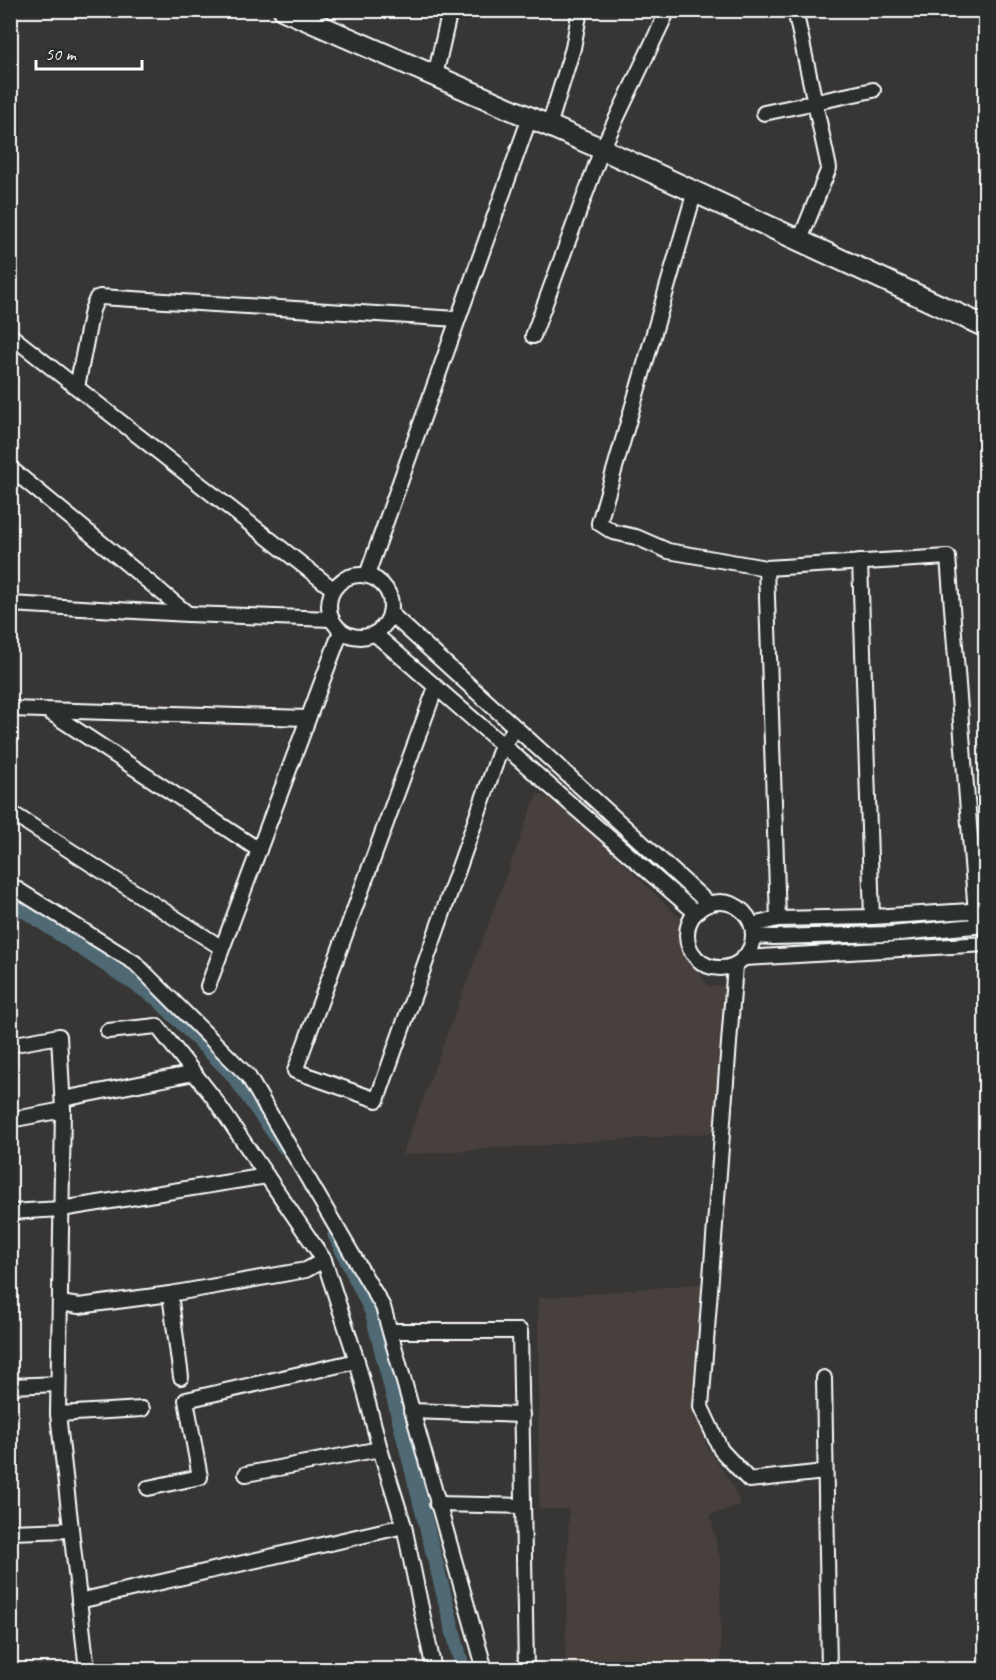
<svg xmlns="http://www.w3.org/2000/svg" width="996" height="1680" font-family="Caveat,sans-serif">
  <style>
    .built { fill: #46403e }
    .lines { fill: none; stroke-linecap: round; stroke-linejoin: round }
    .canal { stroke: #506a75; stroke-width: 15 }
    .street-casing { stroke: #fff; stroke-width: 18 }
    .secondary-casing { stroke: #fff; stroke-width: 24 }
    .street { stroke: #2a2d2e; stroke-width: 14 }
    .secondary { stroke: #2a2d2e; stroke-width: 20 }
  </style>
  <rect width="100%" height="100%" fill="#373635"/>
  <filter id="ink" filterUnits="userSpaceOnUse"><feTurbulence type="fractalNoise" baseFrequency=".0167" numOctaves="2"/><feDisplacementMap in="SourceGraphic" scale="12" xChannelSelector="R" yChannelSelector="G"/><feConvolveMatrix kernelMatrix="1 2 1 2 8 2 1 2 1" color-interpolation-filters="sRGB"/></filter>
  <g filter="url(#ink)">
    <g class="built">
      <polygon points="537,793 562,804 688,926 687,936 693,965 708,986 735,986 726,1132 402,1155"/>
      <polygon points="709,1283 701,1407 706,1445 733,1486 741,1506 710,1515 720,1559 721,1666 565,1667 569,1509 539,1509 538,1298"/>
    </g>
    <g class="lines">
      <g class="canal">
        <polyline points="10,901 158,999 232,1074 284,1147"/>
        <polyline points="335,1235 372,1312 463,1670"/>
      </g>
      <g class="street-casing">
        <g id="street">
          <polyline points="795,10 829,168 800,240"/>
          <polyline points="435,76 450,10"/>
          <polyline points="764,113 873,90"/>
          <polyline points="549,126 573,48 580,10"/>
          <polyline points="695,191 599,523 613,532 636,537 668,551 766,568 948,557 977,926"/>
          <polyline points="10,335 333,589"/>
          <polyline points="533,336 602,149 668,10"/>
          <polyline points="77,387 92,310 97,298 100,297 458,319"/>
          <polyline points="10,468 188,614"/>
          <polyline points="860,562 872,917"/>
          <polyline points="766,568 778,919"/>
          <circle cx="360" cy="606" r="31"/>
          <polyline points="367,575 530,117"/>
          <polyline points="10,604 188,614 331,619"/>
          <polyline points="390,613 709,904"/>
          <polyline points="375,634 696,913"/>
          <polyline points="436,687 295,1071 377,1100 502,745 516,728"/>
          <polyline points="10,709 308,718"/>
          <polyline points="48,711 259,850"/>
          <polyline points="10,812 222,948"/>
          <polyline points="10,885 135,963 248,1076 383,1307 485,1670"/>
          <circle cx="720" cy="935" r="33"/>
          <polyline points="752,925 778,919 872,917 986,910"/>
          <polyline points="754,936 773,937 890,934 985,925"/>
          <polyline points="744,958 986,944"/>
          <polyline points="735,965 701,1407 721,1450 749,1480 825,1472"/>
          <polyline points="208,986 341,631"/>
          <polyline points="108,1031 157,1026 213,1097 324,1260 357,1361 380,1449 404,1526 434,1670"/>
          <polyline points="10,1045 59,1036 63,1110 10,1120"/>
          <polyline points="63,1099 194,1073"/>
          <polyline points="63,1110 58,1414 87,1670"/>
          <polyline points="10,1212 61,1209 267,1176"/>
          <polyline points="170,1294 181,1377"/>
          <polyline points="60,1303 79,1306 170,1294 306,1270 324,1260"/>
          <polyline points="390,1331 520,1331 526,1670"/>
          <polyline points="824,1378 829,1670"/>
          <polyline points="10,1386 58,1384"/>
          <polyline points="411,1411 522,1415"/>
          <polyline points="58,1414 142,1409"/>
          <polyline points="246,1474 380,1449"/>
          <polyline points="148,1488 200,1477 186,1400 357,1361"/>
          <polyline points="437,1504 523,1506"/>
          <polyline points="10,1532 71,1530"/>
          <polyline points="79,1601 404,1526"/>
        </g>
      </g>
      <g class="secondary-casing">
        <polyline id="secondary" points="284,10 602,149 986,327"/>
      </g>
      <use href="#street" class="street"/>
      <use href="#secondary" class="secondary"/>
    </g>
  </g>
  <rect width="996" height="1680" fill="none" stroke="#2a2d2e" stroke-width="36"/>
  <rect x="18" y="18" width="960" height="1644" fill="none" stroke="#fff" stroke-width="2" filter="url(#ink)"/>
  <path d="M36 60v9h106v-9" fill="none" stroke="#ffffff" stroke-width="3"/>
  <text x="45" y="60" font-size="18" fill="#ffffff" stroke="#2a2d2e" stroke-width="4.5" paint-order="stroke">50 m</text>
</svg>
